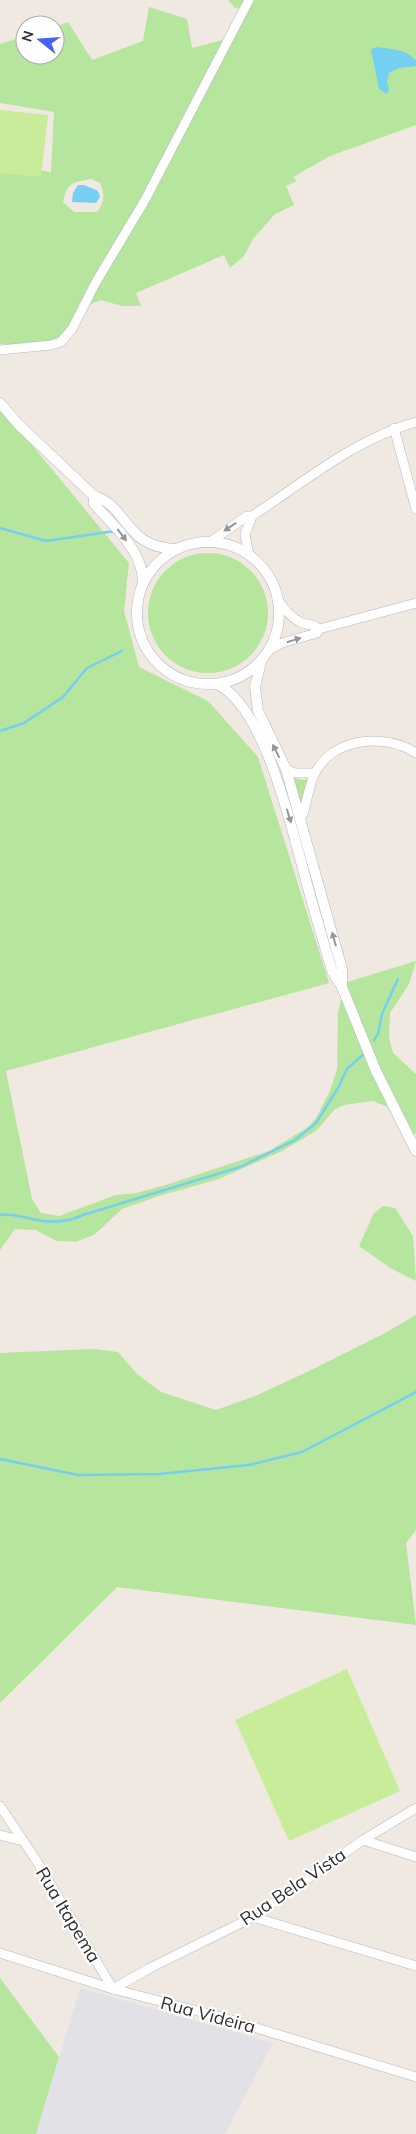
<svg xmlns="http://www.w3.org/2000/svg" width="416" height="2134" font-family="Mulish,sans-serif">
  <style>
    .industrial { fill: #e3e1e8 }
    .green { fill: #b6e59e; fill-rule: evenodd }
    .pitch { fill: #c9ec9a }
    .water { fill: #75cff0 }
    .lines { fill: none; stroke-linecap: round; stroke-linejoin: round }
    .stream { stroke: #75cff0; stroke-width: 2.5 }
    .minor-casing { stroke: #b4b7c1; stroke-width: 10 }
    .tertiary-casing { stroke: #b4b7c1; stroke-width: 11 }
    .minor { stroke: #fff; stroke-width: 9 }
    .tertiary { stroke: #fff; stroke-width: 10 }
    .oneway { fill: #969696 }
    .labels { text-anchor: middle; stroke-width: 4.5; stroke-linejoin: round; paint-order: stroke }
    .street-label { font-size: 18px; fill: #2e2e2e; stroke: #fff }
  </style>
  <rect width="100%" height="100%" fill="#efe9e1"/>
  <polygon class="industrial" points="80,1988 273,2043 225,2134 36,2134"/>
  <g class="green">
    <path d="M228 0H416V125L330 156 293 177 297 181 286 186 294 205 275 214 253 239 244 256 230 268 224 255 136 293 141 306H122L101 300 86 306 63 340 24 345 0 344V164L51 172 54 112 0 103V44L25 36V55H55V27L68 22 92 60 143 41 149 7 187 19 192 48 234 37 243 9 235 8ZM91 179 100 183C105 195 105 201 97 212H74L63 202C68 182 71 183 91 179Z"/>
    <polygon points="0,406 129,563 124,611 139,667 208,701 258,757 329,983 6,1071 32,1199 41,1213 59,1216 116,1195 137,1193 172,1183 269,1151 308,1127 316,1118 330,1091 337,1069 338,1014 344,983 416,961 409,984 390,1013 389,1038 393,1053 416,1074 416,1133 413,1136 390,1108 373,1101 344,1105 335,1109 316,1131 282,1151 219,1179 159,1196 122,1209 94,1235 75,1242 63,1241 56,1241 36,1230 15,1229 0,1250"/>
    <circle cx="208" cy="613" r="60"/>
    <polygon points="292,777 302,780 309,779 301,804"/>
    <polygon points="383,1206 395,1208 413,1236 416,1281 392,1269 359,1246 374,1213"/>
    <polygon points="416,1315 416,1530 406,1543 416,1625 117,1587 0,1703 0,1353 93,1349 118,1352 137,1374 161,1392 216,1410 255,1396 307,1372 385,1333"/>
    <polygon points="0,1978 59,2057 36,2134 0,2134"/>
  </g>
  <g class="pitch">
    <polygon points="0,110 48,115 41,177 0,173"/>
    <polygon points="347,1669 400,1791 289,1841 235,1720"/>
  </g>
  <g class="water">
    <path d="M378 47C395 50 402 48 416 60V66L399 68 389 73 387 81 389 89 387 94 379 89 371 49Z"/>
    <polygon points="78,185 84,185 98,191 100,197 96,203 72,202 73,193"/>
  </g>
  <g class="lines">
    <g class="stream">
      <polyline points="0,528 46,541 115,531"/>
      <polyline points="0,731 24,723 63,697 87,668 122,651"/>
      <polyline points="374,1040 378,1034 382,1014 398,979"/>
      <path d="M0 1215C11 1213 17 1216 28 1218 46 1223 66 1223 83 1215L240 1167 295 1140 316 1123 338 1088 347 1069 365 1053"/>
      <polyline points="0,1459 78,1475 159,1474 249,1465 302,1452 416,1392"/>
    </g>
    <g class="minor-casing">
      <g id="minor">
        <polyline points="0,350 51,345 61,342 72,329 96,282 145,200 249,0"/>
        <polyline points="394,428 416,509"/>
        <path d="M210 542 247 516H252C304 482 355 439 416 422"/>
        <polyline points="249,555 245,534 252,516"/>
        <path d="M277 599C284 608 290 617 300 622 307 625 313 624 319 629"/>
        <polyline points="269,650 282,643 317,633 319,629 416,603"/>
        <polyline points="286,769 295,773 315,773"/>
        <path d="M301 817 303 814C307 801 309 785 315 773 333 737 386 733 416 753"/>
        <polyline points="0,1806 36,1860 113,1989 150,1968 253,1917 363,1840 416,1808"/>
        <polyline points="0,1835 23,1841"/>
        <polyline points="363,1840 416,1857"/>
        <polyline points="253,1917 416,1966"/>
        <polyline points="0,1953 113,1989 221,2017 416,2077"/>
      </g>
    </g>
    <g class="tertiary-casing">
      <g id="tertiary">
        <path d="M0 403 19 425 94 496C128 505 124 549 178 549"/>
        <path d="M94 496V504C114 526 144 552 143 584"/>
        <circle cx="208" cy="613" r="71"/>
        <polyline points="261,662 255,687 258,711 286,769 342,969 342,987"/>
        <path d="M217 684C263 706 289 818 302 865 311 901 322 936 332 971L342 987 376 1071 416 1151"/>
      </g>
    </g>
    <use href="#minor" class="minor"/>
    <use href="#tertiary" class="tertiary"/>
  </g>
  <defs><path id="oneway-solid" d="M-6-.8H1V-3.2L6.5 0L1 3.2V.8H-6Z" transform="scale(1.25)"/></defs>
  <g class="oneway">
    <use href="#oneway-solid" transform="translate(230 527) rotate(147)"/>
    <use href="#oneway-solid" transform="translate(122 535) rotate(52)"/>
    <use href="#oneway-solid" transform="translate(294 640) rotate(-17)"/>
    <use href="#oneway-solid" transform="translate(276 751) rotate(-117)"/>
    <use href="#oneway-solid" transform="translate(289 816) rotate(73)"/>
    <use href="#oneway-solid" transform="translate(334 939) rotate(-105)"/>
  </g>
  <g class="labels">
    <g class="street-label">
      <text transform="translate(293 1887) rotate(-34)" y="6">Rua Bela Vista</text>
      <text transform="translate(68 1915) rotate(59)" y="6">Rua Itapema</text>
      <text transform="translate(208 2015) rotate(15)" y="6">Rua Videira</text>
    </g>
  </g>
  <g transform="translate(40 40) rotate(287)"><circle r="24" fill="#ffffff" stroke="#ababab"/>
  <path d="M0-4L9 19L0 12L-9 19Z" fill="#4264fb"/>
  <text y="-8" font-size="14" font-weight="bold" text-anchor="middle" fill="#2e2e2e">N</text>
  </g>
</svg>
